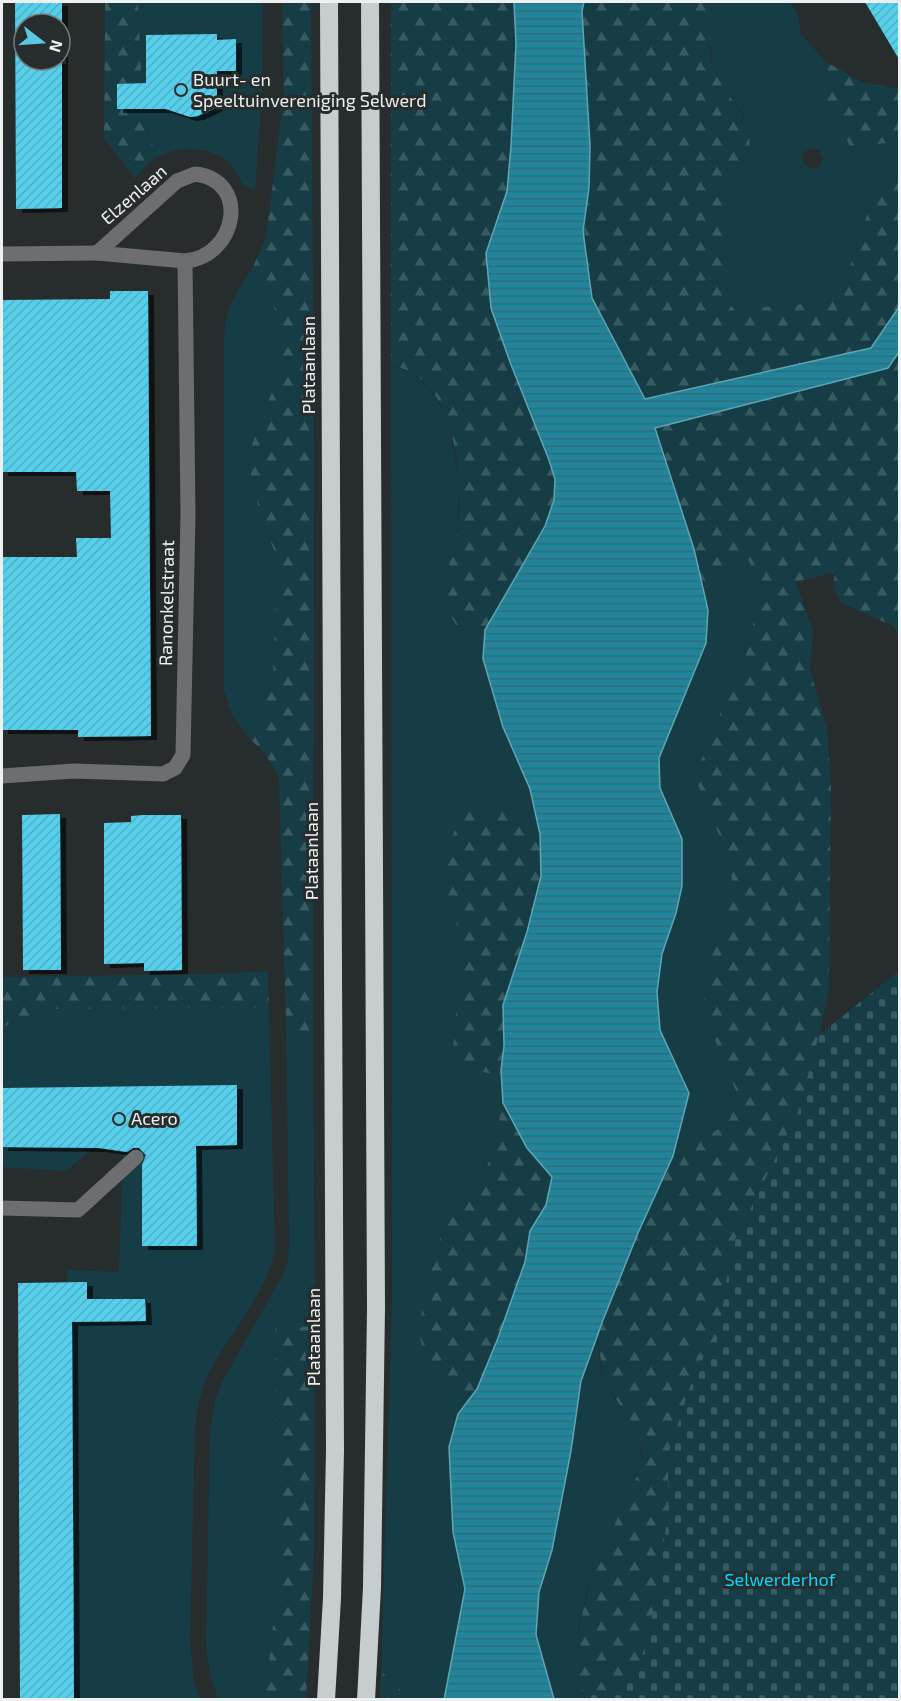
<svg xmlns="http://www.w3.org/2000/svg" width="901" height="1701" font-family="'Exo 2',sans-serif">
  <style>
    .green { fill: #163d46; fill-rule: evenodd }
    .forest { fill: url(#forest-firs) }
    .cemetery { fill: url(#cemetery-stones) }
    .water { fill: url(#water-rules); stroke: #5ea5b4; stroke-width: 1.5 }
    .building { fill: url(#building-hatch); fill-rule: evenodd; filter: url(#shadow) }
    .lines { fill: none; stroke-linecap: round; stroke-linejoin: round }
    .minor { stroke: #6c6e6f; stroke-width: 15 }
    .highway { stroke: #c6cdce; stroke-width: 18 }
    .poi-dot { fill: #58c9e3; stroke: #272c2d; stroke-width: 2 }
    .labels { text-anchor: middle; stroke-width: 6; stroke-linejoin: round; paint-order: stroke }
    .poi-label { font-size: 18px; fill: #edf1f2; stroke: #272c2d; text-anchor: start }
    .street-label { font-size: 18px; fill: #edf1f2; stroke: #272c2d }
    .park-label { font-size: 18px; fill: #03daff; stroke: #272c2d }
  </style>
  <defs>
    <pattern id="forest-firs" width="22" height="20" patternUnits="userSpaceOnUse" patternTransform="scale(1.5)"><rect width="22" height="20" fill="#163d46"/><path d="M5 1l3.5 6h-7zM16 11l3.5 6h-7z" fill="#385a61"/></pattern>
    <pattern id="cemetery-stones" width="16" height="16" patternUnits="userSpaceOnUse" patternTransform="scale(1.5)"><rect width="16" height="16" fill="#163d46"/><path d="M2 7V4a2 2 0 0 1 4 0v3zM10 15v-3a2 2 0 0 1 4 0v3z" fill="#385a61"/></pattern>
    <pattern id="water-rules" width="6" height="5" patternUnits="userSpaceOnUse" patternTransform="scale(1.5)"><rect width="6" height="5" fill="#21849a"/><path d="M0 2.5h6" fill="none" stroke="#306c7a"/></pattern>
    <pattern id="building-hatch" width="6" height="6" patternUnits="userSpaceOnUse" patternTransform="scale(1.5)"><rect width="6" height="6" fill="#54cfeb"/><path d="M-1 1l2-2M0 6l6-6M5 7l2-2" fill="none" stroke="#51adc2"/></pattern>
    <filter id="shadow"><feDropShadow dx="6" dy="4" stdDeviation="0" flood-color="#0009"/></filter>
  </defs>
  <rect width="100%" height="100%" fill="#272c2d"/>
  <g class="green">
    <path d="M138 2H263L262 92 255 191 242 184C232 148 187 141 157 157L143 118Z"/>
    <path d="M713 2H791L798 17 801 34 826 62 821 117 833 120 845 135 895 142 899 133V174L892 176 873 196 845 283 804 304 763 307 739 316 730 304 725 188 732 175 746 162 744 115 725 91 713 65 708 32ZM812 148 820 151 823 159 820 166 813 169 806 166 802 160 804 152Z"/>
    <path d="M253 267 260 273 271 297 283 337 273 389 247 458 259 509 277 559 273 674 264 711 250 739 234 718 224 691V338C226 305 236 293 253 267Z"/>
    <polygon points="391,365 412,373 429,388 448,418 459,480 458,529 445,590 456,625 485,630 483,659 488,680 503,727 530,789 540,834 540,837 515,819 448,894 462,944 453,1049 491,1074 501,1064 503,1103 490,1158 482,1179 454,1210 443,1227 422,1304 420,1339 429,1368 471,1397 458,1414 449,1448 453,1532 465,1589 444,1699 409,1699 381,1671 392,1301"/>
    <polygon points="746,556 766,593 758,602 745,659 730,694 698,785 726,851 732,880 729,905 708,966 710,1028 736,1091 734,1110 727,1124 673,1156 689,1093 660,1030 657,992 662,954 676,913 682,886 682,839 660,788 659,758 706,643 708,610 704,591"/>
    <path d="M261 1008 269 1013 275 1250C267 1294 229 1333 209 1373 201 1391 197 1408 195 1427L190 1641 194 1681 200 1699H68L67 1270 119 1272 123 1153 93 1148 66 1171 2 1167V1028L14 1021 48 1009Z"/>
    <polygon points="286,1024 313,1042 315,1326 275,1328 277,1590 265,1699 219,1700 211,1679 206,1649 210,1429 216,1397 222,1382 281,1278 288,1261 289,1242"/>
    <path d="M597 1336C599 1350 599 1369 605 1382 621 1416 644 1424 641 1467L587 1592 578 1629 580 1690 586 1699H554L536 1635 539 1592 552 1550 571 1451 581 1381Z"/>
  </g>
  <g class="forest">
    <polygon points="105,2 138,2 143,118 157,157 148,163 135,178 104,138"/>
    <polygon points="282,2 311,2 314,454 313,1042 286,1024 279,777 265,753 250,739 264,711 273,674 277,559 259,509 247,458 273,389 283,337 271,297 260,273 253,267 266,237 284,96"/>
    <path d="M391 2H514L516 43 511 146 507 191 486 253 510 362 549 460 555 479 554 500 545 526 485 630 456 625C453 619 447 612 445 605 440 584 455 551 458 529 463 483 457 399 412 373 406 369 398 367 391 365Z"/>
    <path d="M584 2H713C709 23 706 45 713 66 725 100 759 119 747 159 745 166 736 170 731 176 729 179 727 184 725 188L730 304 739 316 763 307 804 304 845 283 873 196 892 176 899 174V307L871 348 645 399 592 298 583 231 589 188 590 146 582 11Z"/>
    <path d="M826 62 862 82 899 89V133L896 142 850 147C844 131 838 122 821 117Z"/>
    <path d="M899 352V636L893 626 842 603 833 588 835 572 796 582 813 631 810 670 827 729 831 784 829 989 817 1046 797 1115 731 1248 721 1319 690 1387 669 1452 668 1505 660 1582 645 1648 633 1676 611 1691 580 1690C562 1621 614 1530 641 1467L642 1450 636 1430 604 1381 597 1336 638 1233 673 1156 727 1124 734 1110 736 1091 710 1028 704 997 708 966 729 905 732 880 726 851 698 785 700 764 708 740 745 659 758 602 766 593 746 556 704 591 694 549 655 427 888 368Z"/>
    <polygon points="473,806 497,809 515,819 540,837 541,876 527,932 503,1005 504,1046 501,1064 491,1074 467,1067 453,1049 462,944 448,894 447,851 456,827"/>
    <polygon points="268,971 269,1013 261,1008 48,1009 14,1021 2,1028 2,977 211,974"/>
    <polygon points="503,1103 527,1148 552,1177 546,1205 530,1231 525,1262 498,1338 477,1389 471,1397 429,1368 420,1339 422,1304 443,1227 454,1210 482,1179 490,1158"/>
    <polygon points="315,1326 314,1552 306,1699 265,1699 277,1590 275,1328"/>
    <polygon points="381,1671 409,1698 409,1699 380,1699"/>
  </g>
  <polygon class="cemetery" points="899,971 899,1699 586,1699 580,1690 611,1691 633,1676 645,1648 660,1582 668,1505 669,1452 690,1387 721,1319 731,1248 797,1115 819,1035"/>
  <polygon class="water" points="514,2 584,2 582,11 590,146 589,188 583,231 592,298 645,399 871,348 899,307 899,352 888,368 655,428 694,549 708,610 706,643 659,758 660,788 682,839 682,886 676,913 662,954 657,992 660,1030 689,1093 673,1156 638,1233 603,1320 581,1381 571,1451 552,1550 539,1592 536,1635 554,1699 444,1700 465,1589 453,1532 449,1447 458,1414 477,1389 498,1338 525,1262 530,1231 546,1205 552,1177 527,1148 503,1103 501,1070 504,1046 503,1005 527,932 541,876 540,834 530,789 503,727 483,659 485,630 545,526 554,500 555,479 549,460 510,362 491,308 486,253 507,191 511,146 516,43"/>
  <g class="building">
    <path d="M15 2H62V208L16 209ZM24 24H60V60H24Z"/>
    <polygon points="865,2 900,2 900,61"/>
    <polygon points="217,34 217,40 236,39 236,71 217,71 217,107 198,116 190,117 166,109 117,109 117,84 146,83 146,35"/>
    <polygon points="110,291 148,291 151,736 78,737 78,730 2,730 2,557 77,557 76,538 111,538 110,491 77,491 76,472 2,472 2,300 110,299"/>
    <polygon points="60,814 61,970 23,970 22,815"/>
    <polygon points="143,815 181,815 182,970 144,971 144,963 104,964 104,823 131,822 131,816"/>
    <polygon points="237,1085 237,1145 196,1146 197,1246 142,1246 142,1165 146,1155 139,1148 133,1148 127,1152 99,1148 2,1147 2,1088"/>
    <polygon points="87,1282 87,1299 145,1299 146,1321 72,1322 74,1700 20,1700 18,1283"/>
  </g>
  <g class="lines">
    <g class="minor">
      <path d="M195 174C251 180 237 257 185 261L97 253 177 181Z"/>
      <polyline points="2,254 97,253"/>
      <polyline points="2,776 74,771 163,774 175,768 183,755 188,514 185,261"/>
      <polyline points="2,1208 78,1210 136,1157"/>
    </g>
    <g class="highway">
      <polyline points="326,1700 332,1598 335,1450 329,2"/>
      <polyline points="366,1700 372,1587 376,1308 370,2"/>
    </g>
  </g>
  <g class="poi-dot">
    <circle cx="181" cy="90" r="6"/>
    <circle cx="119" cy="1119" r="6"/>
  </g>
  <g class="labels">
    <g class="poi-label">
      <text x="193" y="86">Buurt- en<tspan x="193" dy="21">Speeltuinvereniging Selwerd</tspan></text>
      <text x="131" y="1125">Acero</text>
    </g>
    <g class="street-label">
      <text transform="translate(134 195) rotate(-41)" y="6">Elzenlaan</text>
      <text transform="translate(309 365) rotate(-90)" y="6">Plataanlaan</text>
      <text transform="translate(167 603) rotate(-89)" y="6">Ranonkelstraat</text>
      <text transform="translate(312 851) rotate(-90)" y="6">Plataanlaan</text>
      <text transform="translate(314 1337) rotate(-90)" y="6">Plataanlaan</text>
    </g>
    <g class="park-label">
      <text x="780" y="1586">Selwerderhof</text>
    </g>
  </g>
  <rect width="901" height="1701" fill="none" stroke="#edf1f2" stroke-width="6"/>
  <g transform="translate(42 42) rotate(107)"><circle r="28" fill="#272c2d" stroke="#767b7c" stroke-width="1.5"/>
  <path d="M0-4.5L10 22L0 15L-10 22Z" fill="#58c9e3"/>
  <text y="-9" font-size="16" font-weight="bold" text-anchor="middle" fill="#edf1f2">N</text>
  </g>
</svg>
